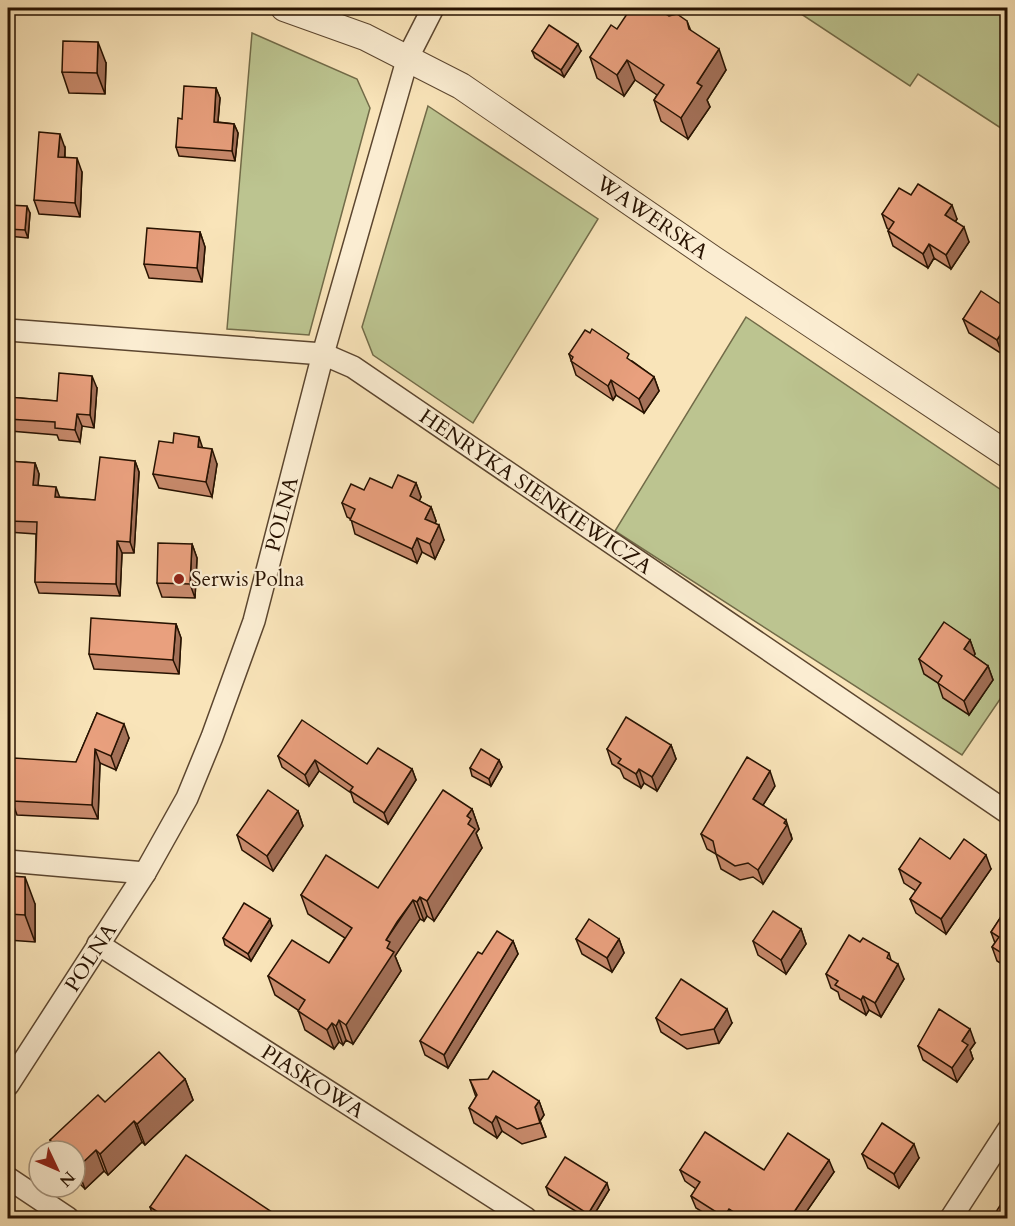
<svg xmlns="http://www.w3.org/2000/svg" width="1015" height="1226" font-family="Cardo,serif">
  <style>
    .green { fill: #bcc490; stroke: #726b48; stroke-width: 1.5 }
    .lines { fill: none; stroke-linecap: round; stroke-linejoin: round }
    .minor-casing { stroke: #5c462f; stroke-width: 24 }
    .tertiary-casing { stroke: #5c462f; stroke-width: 28 }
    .minor { stroke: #fbedd2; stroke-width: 21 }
    .tertiary { stroke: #fbedd2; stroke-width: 26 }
    .wall { fill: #c88a6c; stroke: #271201; stroke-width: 1.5 }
    .shaded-wall { fill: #a37058; stroke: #271201; stroke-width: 1.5 }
    .building { fill: #e9a07e; stroke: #271201; stroke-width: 1.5 }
    .poi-dot { fill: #8f2418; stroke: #fbedd2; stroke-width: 2 }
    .labels { text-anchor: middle; stroke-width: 4.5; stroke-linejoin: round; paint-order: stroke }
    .street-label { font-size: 21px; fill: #271201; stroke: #fbedd2 }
    .poi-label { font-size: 21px; fill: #271201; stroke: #fbedd2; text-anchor: start }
  </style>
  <rect width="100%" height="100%" fill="#f9e4b9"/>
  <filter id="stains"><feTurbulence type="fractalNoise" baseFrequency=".00333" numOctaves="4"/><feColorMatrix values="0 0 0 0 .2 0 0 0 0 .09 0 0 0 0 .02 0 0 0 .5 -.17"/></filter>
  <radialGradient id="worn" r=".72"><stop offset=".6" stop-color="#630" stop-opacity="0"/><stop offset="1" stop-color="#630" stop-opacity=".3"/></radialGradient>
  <g class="green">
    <polygon points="792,8 1007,8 1007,132 918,74 910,86"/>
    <polygon points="252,33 357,79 370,108 309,335 227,329"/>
    <polygon points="428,106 598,219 473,423 373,355 362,327"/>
    <polygon points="746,317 1007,494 1007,689 962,755 615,531"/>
  </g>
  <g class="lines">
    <g class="minor-casing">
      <g id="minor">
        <path id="s1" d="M8 330 323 354 353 367 1008 813"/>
        <polyline points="8,861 145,873"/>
        <path id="s2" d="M98 944 526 1218"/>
        <path id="s3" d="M8 1085 145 873 187 798 212 737 254 621 323 354 408 57 433 8"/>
        <polyline points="8,1178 68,1218"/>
        <polyline points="951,1218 1008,1130"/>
      </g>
    </g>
    <g class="tertiary-casing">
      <g id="tertiary">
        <path id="s4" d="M284 8 365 37 461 86 713 259 1008 455"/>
      </g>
    </g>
    <use href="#minor" class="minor"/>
    <use href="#tertiary" class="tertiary"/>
  </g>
  <g class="wall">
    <polygon points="669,16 687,21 691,31 726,70 707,100 710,107 688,139 661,121 654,100 657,95 635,80 624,96 597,78 590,57"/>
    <polygon points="532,51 581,51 564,77 535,58"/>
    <polygon points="106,63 105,94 69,93 62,72"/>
    <polygon points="216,88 220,98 218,122 234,124 238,133 235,161 179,156 176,147 182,119"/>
    <polygon points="65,148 65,157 82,172 80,217 39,214 34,200"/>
    <polygon points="911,195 957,219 955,222 969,242 951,269 934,258 928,268 893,246 888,231 889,230 887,228 882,214"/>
    <polygon points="8,205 30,213 28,238 8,236"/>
    <polygon points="200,232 205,247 202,282 149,278 144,264"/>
    <polygon points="1008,309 1008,346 1002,354 969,333 963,319"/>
    <polygon points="569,354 632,361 654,377 659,391 644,413 616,395 613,400 576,375"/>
    <polygon points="97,388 94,428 82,426 80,442 59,440 57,435 10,431 8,424 8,397 57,401"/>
    <polygon points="203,448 217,464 212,497 159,488 153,474"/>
    <polygon points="8,461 35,463 39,474 38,485 60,497 95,500 135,461 139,472 134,553 122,553 120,596 39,593 35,582 36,534 8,532"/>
    <polygon points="416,483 421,497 419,501 431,507 436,521 435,524 444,540 435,559 422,552 417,563 355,534 351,519 347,517 342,503 392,488"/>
    <polygon points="192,544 197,558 195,598 162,597 157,583"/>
    <polygon points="176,624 181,638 179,674 94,669 89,654"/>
    <polygon points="970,640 975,654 974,656 988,666 993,680 969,715 943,698 938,683 924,674 919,659"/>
    <polygon points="97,713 129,738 116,770 100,763 98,819 17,815 12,801 76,762"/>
    <polygon points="671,745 676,759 657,791 644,783 641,788 624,778 620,769 612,764 607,749"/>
    <polygon points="278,756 412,769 416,780 388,824 354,802 351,793 319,771 309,786 282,767"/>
    <polygon points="499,760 502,767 491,786 472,776 470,768"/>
    <polygon points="775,786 763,805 791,834 792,839 763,884 753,877 740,880 721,869 716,854 707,849 701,834"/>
    <polygon points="472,809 479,829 476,833 482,848 434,921 427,916 424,921 420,919 404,941 395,956 401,971 353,1044 346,1040 343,1045 339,1042 334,1049 305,1030 298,1010 275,995 268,976 329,963 345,938 308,914 301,895 378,888"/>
    <polygon points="298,811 303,826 273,871 242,850 237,835"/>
    <polygon points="950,859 991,869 946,934 916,913 910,899 916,891 904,883 899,869"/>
    <polygon points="8,876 35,904 35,942 8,940"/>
    <polygon points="1008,906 1008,968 997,961 992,947 995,943 991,932"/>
    <polygon points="272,926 251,961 225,945 223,938"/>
    <polygon points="801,929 806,944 786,974 758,955 753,941"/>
    <polygon points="576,939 619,939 624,953 612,972 582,954"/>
    <polygon points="513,941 518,954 448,1068 425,1055 420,1041"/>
    <polygon points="860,942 889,953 891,960 904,979 881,1017 869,1010 866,1015 840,999 838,992 831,988 826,974"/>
    <polygon points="656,1018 732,1023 719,1043 687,1049 661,1032"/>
    <polygon points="975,1043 970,1050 973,1059 957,1082 923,1060 918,1046"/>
    <polygon points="185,1079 193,1100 145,1145 142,1142 108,1175 104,1171 85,1189 75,1179 75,1151 54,1151 50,1140 105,1102"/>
    <polygon points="470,1080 539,1101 544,1115 540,1121 546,1137 522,1144 502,1131 497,1138 474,1123 469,1108 476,1097"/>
    <polygon points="862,1154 919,1158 899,1188 868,1168"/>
    <polygon points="680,1170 764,1170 834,1172 802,1218 712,1218 696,1208 691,1196 696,1189 685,1181"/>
    <polygon points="546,1187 609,1190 592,1218 587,1218 549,1195"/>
    <polygon points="150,1207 281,1218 154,1218"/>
  </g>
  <g class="shaded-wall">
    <polygon points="98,42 106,63 105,94 97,73"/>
    <polygon points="578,44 581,51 564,77 561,70"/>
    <polygon points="719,49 726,70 707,100 710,107 688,139 681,118 697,83"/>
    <polygon points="627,60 635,80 624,96 617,75"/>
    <polygon points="216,88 220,98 217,131 214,122"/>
    <polygon points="234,124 238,133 235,161 232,151"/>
    <polygon points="60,134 65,148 64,171 58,157"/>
    <polygon points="77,158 82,172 80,217 75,203"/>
    <polygon points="952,205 957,219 950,230 945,215"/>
    <polygon points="27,206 30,213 28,238 25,230"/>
    <polygon points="964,227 969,242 951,269 946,255"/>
    <polygon points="200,232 205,247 202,282 197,268"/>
    <polygon points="929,244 934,258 928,268 923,254"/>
    <polygon points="1008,323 1008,346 1002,354 997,340"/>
    <polygon points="92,376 97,388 94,428 90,415"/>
    <polygon points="654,377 659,391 644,413 639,399"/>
    <polygon points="611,380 616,395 613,400 608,386"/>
    <polygon points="77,414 82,426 80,442 75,430"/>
    <polygon points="199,437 204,452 198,447"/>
    <polygon points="212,449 217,464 212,497 206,482"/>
    <polygon points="135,461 139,472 134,553 130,542"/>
    <polygon points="35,463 39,474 37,496 33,485"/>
    <polygon points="416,483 421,497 415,511 410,496"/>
    <polygon points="56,487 60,498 55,497"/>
    <polygon points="431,507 436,521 431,533 425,519"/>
    <polygon points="439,525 444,540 435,559 430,544"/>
    <polygon points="417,538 422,552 417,563 412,549"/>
    <polygon points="117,541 122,553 120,596 116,584"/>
    <polygon points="192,544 197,558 195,598 190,584"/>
    <polygon points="176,624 181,638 179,674 173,660"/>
    <polygon points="970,640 975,654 969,663 964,649"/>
    <polygon points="988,666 993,680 969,715 964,701"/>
    <polygon points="124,724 129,738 116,770 111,756"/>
    <polygon points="671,745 676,759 657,791 652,777"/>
    <polygon points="95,749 100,763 98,819 92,805"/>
    <polygon points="315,760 319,771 309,786 305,775"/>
    <polygon points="499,760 502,767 491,786 489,779"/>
    <polygon points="412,769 416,780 388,824 384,813"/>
    <polygon points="639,769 644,783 641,788 636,774"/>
    <polygon points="770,771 775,786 758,813 753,799"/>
    <polygon points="472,809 479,829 476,833 482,848 434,921 427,901 468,824 467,816"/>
    <polygon points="298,811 303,826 273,871 267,856"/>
    <polygon points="786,820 792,839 763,884 758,870"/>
    <polygon points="986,855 991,869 946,934 941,919"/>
    <polygon points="25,877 35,904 35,942 25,915"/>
    <polygon points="420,897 427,916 424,921 417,902"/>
    <polygon points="413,900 420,919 395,956 401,971 353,1044 346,1025 387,948 386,940"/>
    <polygon points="270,919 272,926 251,961 248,954"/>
    <polygon points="801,929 806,944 786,974 781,960"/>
    <polygon points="619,939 624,953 612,972 607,958"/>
    <polygon points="513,941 518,954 448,1068 444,1055"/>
    <polygon points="898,964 904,979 881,1017 875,1003"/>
    <polygon points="863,996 869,1010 866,1015 861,1000"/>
    <polygon points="727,1009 732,1023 719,1043 714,1029"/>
    <polygon points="339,1020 346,1040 343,1045 336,1026"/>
    <polygon points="332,1023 339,1042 334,1049 327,1030"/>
    <polygon points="970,1029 975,1043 970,1050 973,1059 957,1082 952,1068 962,1041"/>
    <polygon points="185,1079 193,1100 145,1145 137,1124"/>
    <polygon points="539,1101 544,1115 540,1121 546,1137 535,1107"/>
    <polygon points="496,1116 502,1131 497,1138 492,1123"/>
    <polygon points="134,1121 142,1142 108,1175 100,1154"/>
    <polygon points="914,1144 919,1158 899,1188 894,1174"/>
    <polygon points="96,1150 104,1171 85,1189 77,1168"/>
    <polygon points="829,1160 834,1172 802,1218 790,1218"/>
    <polygon points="607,1183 609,1190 592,1218 590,1218 588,1214"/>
    <polygon points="729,1209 732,1218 724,1218 724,1217"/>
  </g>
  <g class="building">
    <polygon points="631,8 656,8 669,16 677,14 687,21 689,29 719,49 697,83 702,86 681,118 654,100 664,85 627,60 617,75 590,57 611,25 617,29"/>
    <polygon points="549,25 578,44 561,70 532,51"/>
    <polygon points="63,41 98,42 97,73 62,72"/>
    <polygon points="184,86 216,88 214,122 234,124 232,151 176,147 178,118 182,119"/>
    <polygon points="39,132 60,134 58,157 77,158 75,203 34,200"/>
    <polygon points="918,184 952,205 945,215 964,227 946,255 929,244 923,254 888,231 894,222 882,214 899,188 911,195"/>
    <polygon points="8,205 27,206 25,230 8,229"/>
    <polygon points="147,228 200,232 197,268 144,264"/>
    <polygon points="981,291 1008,309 1008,323 997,340 963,319"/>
    <polygon points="592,329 629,354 627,358 654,377 639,399 611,380 608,386 571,361 573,357 569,354 585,330 590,333"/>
    <polygon points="59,373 92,376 90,415 77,414 75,430 55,428 55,422 8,419 8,397 57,401"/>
    <polygon points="174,433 199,437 198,447 212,449 206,482 153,474 159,441 173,443"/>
    <polygon points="100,457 135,461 130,542 117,541 116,584 35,582 37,522 8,521 8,461 35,463 33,485 56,487 55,497 95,500"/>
    <polygon points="398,475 416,483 410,496 431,507 425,519 439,525 430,544 417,538 412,549 350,520 355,509 342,503 351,484 364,490 370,478 392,488"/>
    <polygon points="158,543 192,544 190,584 157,583"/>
    <polygon points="91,618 176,624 173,660 89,654"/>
    <polygon points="944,622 970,640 964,649 988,666 964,701 938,683 942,676 919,659"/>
    <polygon points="97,713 124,724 111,756 95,749 92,805 12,801 14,758 76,762"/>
    <polygon points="626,717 671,745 652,777 639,769 636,774 618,763 621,759 607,749"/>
    <polygon points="302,720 367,764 378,748 412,769 384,813 350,791 353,787 315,760 305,775 278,756"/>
    <polygon points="481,749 499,760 489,779 470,768"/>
    <polygon points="747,757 770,771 753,799 786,820 784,823 787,825 758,870 748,863 735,866 716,854 713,841 701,834"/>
    <polygon points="268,790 298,811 267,856 237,835"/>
    <polygon points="443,790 472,809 467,816 471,819 468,824 475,829 427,901 420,897 417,902 413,900 397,922 386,940 390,942 387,948 394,952 346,1025 339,1020 336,1026 332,1023 327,1030 298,1011 305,1000 268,976 292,940 329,963 352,928 301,895 326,855 378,888"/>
    <polygon points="920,838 950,859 964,839 986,855 941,919 910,899 921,883 899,869"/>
    <polygon points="8,876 25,877 25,915 8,914"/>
    <polygon points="244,903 270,919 248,954 223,938"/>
    <polygon points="1008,906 1008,957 992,947 999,937 991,932"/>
    <polygon points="773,911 801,929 781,960 753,941"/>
    <polygon points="589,919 619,939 607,958 576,939"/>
    <polygon points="497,931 513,941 444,1055 420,1041 478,952 482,954"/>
    <polygon points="849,935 860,942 863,938 889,953 887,958 898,964 875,1003 863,996 861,1000 835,985 838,981 826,974"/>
    <polygon points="681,979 727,1009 714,1029 681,1035 656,1018"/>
    <polygon points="939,1009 970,1029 962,1041 968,1045 952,1068 918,1046"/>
    <polygon points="159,1052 185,1079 137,1124 134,1121 100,1154 96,1150 77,1168 75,1166 75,1151 61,1151 50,1140 98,1095 105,1102"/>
    <polygon points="493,1071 539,1101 535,1107 540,1123 517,1129 496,1116 492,1123 469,1108 477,1095 470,1080 488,1079"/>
    <polygon points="882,1123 914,1144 894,1174 862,1154"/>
    <polygon points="705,1132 764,1170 788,1133 829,1160 790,1218 743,1218 729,1209 724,1217 691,1196 700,1182 680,1170"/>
    <polygon points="186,1155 281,1218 167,1218 150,1207"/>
    <polygon points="565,1157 607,1183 588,1214 546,1187"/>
    <polygon points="1003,1201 1008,1204 1008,1218 992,1218"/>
  </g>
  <circle class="poi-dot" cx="179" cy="579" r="6"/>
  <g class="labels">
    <g class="street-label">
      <text dy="7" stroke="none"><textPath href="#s4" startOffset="426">WAWERSKA</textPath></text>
      <text dy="7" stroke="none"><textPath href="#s1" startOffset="570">HENRYKA SIENKIEWICZA</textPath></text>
      <text dy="7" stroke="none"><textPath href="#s3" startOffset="638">POLNA</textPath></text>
      <text dy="7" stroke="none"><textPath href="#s3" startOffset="152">POLNA</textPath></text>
      <text dy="7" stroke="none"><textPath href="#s2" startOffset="255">PIASKOWA</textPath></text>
    </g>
    <g class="poi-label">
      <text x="191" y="586">Serwis Polna</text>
    </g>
  </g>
  <rect width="1015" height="1226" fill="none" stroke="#f9e4b9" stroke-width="30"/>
  <rect x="9" y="9" width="997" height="1208" fill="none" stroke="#271201" stroke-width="3"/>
  <rect x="15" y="15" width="985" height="1196" fill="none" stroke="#271201" stroke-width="1.5"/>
  <g transform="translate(57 1169) rotate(134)"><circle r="28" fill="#fbedd2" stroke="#a6957e" stroke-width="1.5"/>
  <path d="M0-4.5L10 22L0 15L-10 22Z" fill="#8f2418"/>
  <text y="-9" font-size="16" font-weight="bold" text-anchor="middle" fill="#271201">N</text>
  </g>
  <rect width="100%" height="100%" filter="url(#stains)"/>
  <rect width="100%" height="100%" fill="url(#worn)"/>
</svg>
